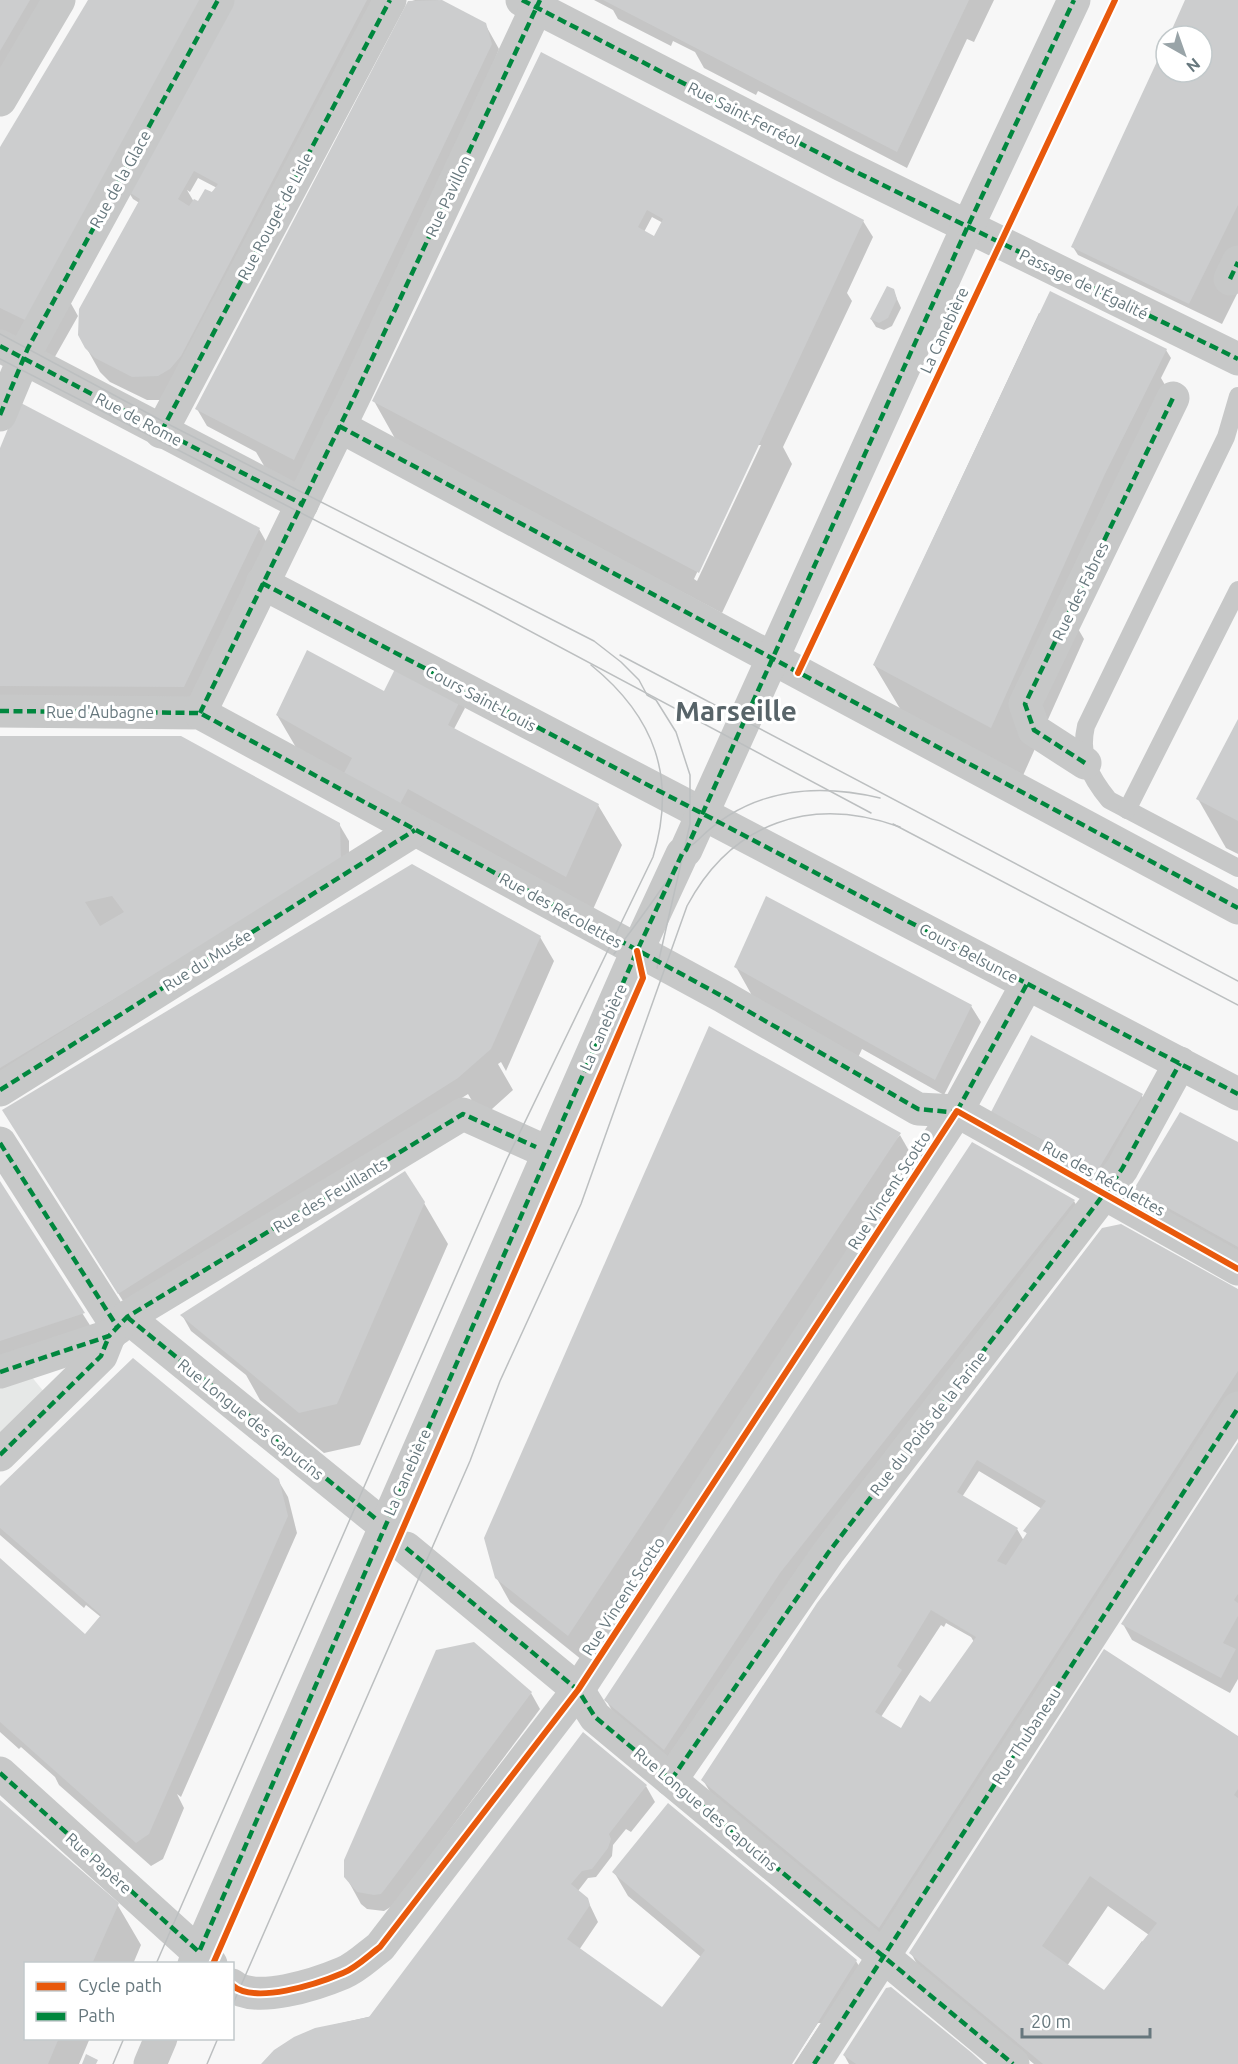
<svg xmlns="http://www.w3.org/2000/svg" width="1238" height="2064" font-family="Ubuntu,sans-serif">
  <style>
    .built { fill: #e6e8e7 }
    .shadow { fill: #0003; fill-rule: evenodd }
    .building { fill: #cccdce; fill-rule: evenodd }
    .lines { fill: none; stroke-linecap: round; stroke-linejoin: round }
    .lane { stroke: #c7c8c8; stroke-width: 18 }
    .street { stroke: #c7c8c8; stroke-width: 33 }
    .tram { stroke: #bcbfc0; stroke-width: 1.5 }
    .quiet { stroke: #00873e; stroke-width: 4.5; stroke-dasharray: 9 4.5; stroke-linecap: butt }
    .cycleway-casing { stroke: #fff; stroke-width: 10 }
    .cycleway { stroke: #e8590c; stroke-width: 6 }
    .labels { text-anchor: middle; stroke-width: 6; stroke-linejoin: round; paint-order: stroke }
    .street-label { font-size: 16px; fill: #66777d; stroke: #fff }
    .town-label { font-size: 28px; font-weight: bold; fill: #586469; stroke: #fff }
  </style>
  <rect width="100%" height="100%" fill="#f7f7f7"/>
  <polygon class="built" points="22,1365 53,1403 0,1454 0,1372"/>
  <g class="shadow">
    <polygon points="0,0 59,0 0,99"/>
    <path d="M90 0H385L173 400H147L110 382 100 372 86 347 141 204 133 199 128 191 64 291 78 316 52 362 0 334V150ZM198 178 217 188 198 203 194 202 187 190 190 192Z"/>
    <polygon points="415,0 438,0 485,24 499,49 318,500 270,476 256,452 207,426 197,409 409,2"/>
    <polygon points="594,0 994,0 974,42 967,39 907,168 758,91 756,95 704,68 695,52 673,41 671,46 618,19 613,10"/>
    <polygon points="1187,0 1238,0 1238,292 1222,324 1078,255 1073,247 1166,44 1166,72 1202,72 1202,36 1170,36"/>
    <path d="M505 131 863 221 873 237 847 293 852 301 783 447 792 464 722 613 397 442 374 401ZM652 217 663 223 655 238 644 232ZM757 445H761L697 581 694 579Z"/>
    <polygon points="893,290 901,308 892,326 884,330 876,327 871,319"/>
    <polygon points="1039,313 1166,350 1171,358 1161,378 1180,411 1077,627 1084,639 1021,780 905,717 874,665"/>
    <polygon points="0,451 259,529 282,570 207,728 0,727"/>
    <polygon points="385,693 460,700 465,708 454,729 598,805 622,845 590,916 301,756 277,715"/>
    <polygon points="1238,722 1238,854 1226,848 1198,799"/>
    <polygon points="0,738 339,824 349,841 349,878 0,1090"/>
    <polygon points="540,937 554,961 506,1071 501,1062 498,1064 513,1090 482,1118 468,1094 128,1309 14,1127"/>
    <polygon points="736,967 971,1006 981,1022 944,1095 862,1049 856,1062 759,1008"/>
    <polygon points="1032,1037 1142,1096 1152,1112 1107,1185 993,1112"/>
    <polygon points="900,1135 917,1165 582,1660 510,1602 496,1577"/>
    <polygon points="1238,1144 1238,1273 1145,1206 1136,1189"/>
    <polygon points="0,1184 93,1330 0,1361"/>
    <polygon points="1074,1201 1083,1217 674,1765 615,1716 606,1700"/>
    <polygon points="424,1203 448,1244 360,1445 324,1453 260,1400 246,1375 191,1331 182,1315"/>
    <path d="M1103 1230 1238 1291V1416L893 1951 727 1821 703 1780ZM979 1471 1042 1509 1025 1531 1028 1535 1024 1541 1017 1529 962 1497ZM946 1623 971 1637 974 1642 931 1703 901 1730 881 1717 941 1625 944 1627Z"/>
    <polygon points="1238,1444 1238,1679 1230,1693 1132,1640 1123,1624"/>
    <polygon points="278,1480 288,1497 297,1533 181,1797 177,1794 184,1808 163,1859 151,1866 59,1785 55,1777 21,1747 19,1749 0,1732 0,1561 85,1637 102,1618 86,1605 84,1608 0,1535 0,1489"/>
    <polygon points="531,1693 540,1709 394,1905 384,1911 367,1909 361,1904 345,1875"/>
    <path d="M1238 1739V2064H1034L920 1970 911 1953ZM1108 1906 1149 1935 1148 1946 1142 1941 1104 1992 1067 1966Z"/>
    <polygon points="646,1786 655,1802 631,1832 626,1829 613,1845 612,1856 596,1877 588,1878 578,1891 587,1899 598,1922 579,1950 669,2016 701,1957 628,1896 614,1872 856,1961 866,1978 822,2064 794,2064 821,2023 818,2023 791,2064 263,2064 316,2029 372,2016"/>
    <polygon points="0,1802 117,1904 141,1945 133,1964 26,1964 26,2038 90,2038 79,2064 0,2064"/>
    <polygon points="844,2055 982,2064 849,2064"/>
  </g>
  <g class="building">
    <polygon points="0,0 30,0 0,51"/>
    <polygon points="88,0 208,0 29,322 0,308 0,147"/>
    <path d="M232 0H367L181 356 170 369 158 376 132 377 95 358 85 348 78 335 79 309 140 199 127 191ZM194 171 218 184 212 192 205 189 198 201 194 199 189 206 178 199Z"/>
    <polygon points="442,0 486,23 492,44 294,460 195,409 408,1"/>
    <polygon points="603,0 969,0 897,152"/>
    <polygon points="1185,0 1238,0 1238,205 1189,304 1071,247 1166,42 1166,72 1202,72 1202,36 1169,36"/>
    <path d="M541 52 864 220 699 573 372 401ZM647 210 663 219 654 236 638 227Z"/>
    <polygon points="887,286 894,289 897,299 888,318 879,323 870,319"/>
    <polygon points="1050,291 1167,349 1104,476 991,728 873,665"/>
    <polygon points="19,402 260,528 184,687 0,686 0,448"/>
    <polygon points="307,650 384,691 397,665 461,699 448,725 599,804 566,877 408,789 400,804 344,773 352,758 276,715"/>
    <polygon points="1238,719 1238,821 1196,799"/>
    <path d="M0 736H181L340 823 341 862 0 1068ZM112 896 124 912 100 926 85 902Z"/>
    <polygon points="412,864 541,936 491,1049 458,1078 118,1294 2,1110"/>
    <polygon points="766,896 972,1005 935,1080 734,967"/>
    <polygon points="709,1026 901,1133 568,1636 495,1578 484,1538"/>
    <polygon points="1031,1035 1143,1094 1098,1170 991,1112"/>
    <polygon points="1180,1112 1238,1142 1238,1247 1134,1189"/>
    <polygon points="972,1142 1075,1200 780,1573 664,1750 604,1700"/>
    <polygon points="405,1171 425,1202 337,1404 299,1413 180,1315"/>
    <polygon points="0,1181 85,1313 0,1341"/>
    <path d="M1121 1224 1238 1289V1371L879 1928 701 1780 817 1603 918 1469 1102 1228ZM977 1460 1046 1501 1023 1531 1027 1533 1006 1565 997 1561 1018 1528 957 1492ZM931 1610 976 1637 930 1702 920 1695 901 1728 875 1712 902 1670 897 1666Z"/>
    <polygon points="133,1358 279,1479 288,1516 149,1834 136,1843 0,1722 0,1558 85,1634 101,1615 0,1528 0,1486"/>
    <polygon points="1238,1442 1238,1594 1234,1600 1238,1603 1238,1616 1223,1643 1236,1649 1221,1678 1121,1624"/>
    <polygon points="474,1642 532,1692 385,1889 381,1894 374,1895 357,1892 344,1877 344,1860 436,1650"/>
    <path d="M1104 1649 1238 1736V1789L1234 1795 1238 1798V2064H1043L909 1953ZM1090 1876 1157 1923 1104 1990 1042 1946Z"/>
    <polygon points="583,1732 647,1785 609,1834 611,1839 608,1848 592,1869 582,1871 571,1884 588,1898 590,1905 567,1939 662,2007 705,1950 612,1872 668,1803 857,1960 792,2064 261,2064 274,2050 294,2037 315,2028 369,2017"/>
    <polygon points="0,1800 119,1903 92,1964 26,1964 26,2038 59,2038 48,2064 0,2064"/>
    <polygon points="891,1987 972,2053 984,2064 856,2064 843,2055 886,1988"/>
    <polygon points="86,2054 98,2060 96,2064 82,2064"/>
  </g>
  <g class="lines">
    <g class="lane">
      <path d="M1238 396 1226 437 1086 726C1079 756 1090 777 1109 800L1238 868"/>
      <polyline points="1127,810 1238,590"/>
    </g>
    <g class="street">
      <polyline points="522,0 842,165 1238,359"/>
      <polyline points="0,100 59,0"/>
      <polyline points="1230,279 1238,262"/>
      <polyline points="0,346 302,504"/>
      <polyline points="0,415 28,348 218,0"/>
      <polyline points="339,426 1238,908"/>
      <polyline points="161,432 390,0"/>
      <polyline points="262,583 1238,1094"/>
      <polyline points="0,711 200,713 722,996 918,1109 957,1111 1238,1269"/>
      <polyline points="200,713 356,393 540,0"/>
      <polyline points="1085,763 1034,730 1025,704 1173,398"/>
      <polyline points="0,1090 415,830"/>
      <polyline points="0,1143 118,1328"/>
      <polyline points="127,1317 376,1519"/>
      <polyline points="0,1372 109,1336 127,1317 463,1114 536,1147"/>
      <polyline points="0,1455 101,1356 109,1336"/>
      <polyline points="406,1548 578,1690 595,1717 1013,2064"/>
      <polyline points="0,1773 211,1964"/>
      <polyline points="671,1780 828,1553 1104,1194 1122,1169 1180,1063"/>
      <polyline points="194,1964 637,951 682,854 686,850 967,228 1074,0"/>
      <path d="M232 1985C254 2005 317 1984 343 1973 356 1968 369 1955 380 1947L578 1690 957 1111 1027 984"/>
      <polyline points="150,2064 161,2038"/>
      <polyline points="814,2064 1238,1408"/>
    </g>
    <g class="tram">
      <polyline points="0,334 166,423 594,641 621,662 639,680 647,695 656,700 676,732 690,775 690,824 657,968"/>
      <polyline points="0,359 481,605 871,813"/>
      <polyline points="620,655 1238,981"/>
      <polyline points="893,824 1238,1005"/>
      <path d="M614 954C632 929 651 905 668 879 673 872 676 862 681 855 685 849 693 845 698 840 748 790 813 782 880 798"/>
      <path d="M156 1964 507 1159 653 857C677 778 655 717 591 665"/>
      <path d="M232 2006 470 1461 500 1381 581 1204 687 906C732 822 811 795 900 827"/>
      <polyline points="113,2064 124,2038"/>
      <polyline points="207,2064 218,2038"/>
    </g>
    <g class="quiet">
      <polyline points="522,0 842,165 1238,359"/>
      <polyline points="1230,279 1238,262"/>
      <polyline points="0,346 302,504"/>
      <polyline points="0,415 28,348 218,0"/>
      <polyline points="339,426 1238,908"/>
      <polyline points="161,432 390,0"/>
      <polyline points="262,583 1238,1094"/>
      <polyline points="0,711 200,713 722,996 918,1109 961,1113"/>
      <polyline points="200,713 356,393 540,0"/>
      <polyline points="1085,763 1034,730 1025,704 1173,398"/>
      <polyline points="0,1090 415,830"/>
      <polyline points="957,1111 1027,984"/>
      <polyline points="0,1143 118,1328"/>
      <polyline points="127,1317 376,1519"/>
      <polyline points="0,1372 109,1336 127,1317 463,1114 536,1147"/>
      <polyline points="0,1455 101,1356 109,1336"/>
      <polyline points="406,1548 578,1690 595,1717 1013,2064"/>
      <polyline points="0,1773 199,1952 637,951 682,854 686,850 967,228 1074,0"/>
      <polyline points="671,1780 828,1553 1104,1194 1122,1169 1180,1063"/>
      <polyline points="814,2064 1238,1408"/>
    </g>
    <g class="cycleway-casing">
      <g id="cycleway">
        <polyline points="798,673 1115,0"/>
        <polyline points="213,1964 643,978 637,951"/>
        <path d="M232 1985C254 2005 317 1984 343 1973 356 1968 369 1955 380 1947L578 1690 957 1111 1238 1269"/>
      </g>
    </g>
    <use href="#cycleway" class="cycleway"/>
  </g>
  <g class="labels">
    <g class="street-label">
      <text transform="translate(744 114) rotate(27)" y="6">Rue Saint-Ferréol</text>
      <text transform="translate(120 179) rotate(-61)" y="6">Rue de la Glace</text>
      <text transform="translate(448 196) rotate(-65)" y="6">Rue Pavillon</text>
      <text transform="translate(275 216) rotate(-62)" y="6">Rue Rouget de Lisle</text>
      <text transform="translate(1084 284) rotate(26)" y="6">Passage de l'Égalité</text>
      <text transform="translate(944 330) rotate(-65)" y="6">La Canebière</text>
      <text transform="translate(139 419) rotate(28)" y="6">Rue de Rome</text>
      <text transform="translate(1080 591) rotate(-64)" y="6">Rue des Fabres</text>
      <text transform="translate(481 698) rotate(28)" y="6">Cours Saint-Louis</text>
      <text x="100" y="718">Rue d'Aubagne</text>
      <text transform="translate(561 910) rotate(29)" y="6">Rue des Récolettes</text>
      <text transform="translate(969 953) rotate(28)" y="6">Cours Belsunce</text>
      <text transform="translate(207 960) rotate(-32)" y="6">Rue du Musée</text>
      <text transform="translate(603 1027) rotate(-66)" y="6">La Canebière</text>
      <text transform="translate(1104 1178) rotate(29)" y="6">Rue des Récolettes</text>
      <text transform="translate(889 1190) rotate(-57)" y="6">Rue Vincent Scotto</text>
      <text transform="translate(330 1195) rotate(-31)" y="6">Rue des Feuillants</text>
      <text transform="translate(251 1419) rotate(39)" y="6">Rue Longue des Capucins</text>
      <text transform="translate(928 1423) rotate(-52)" y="6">Rue du Poids de la Farine</text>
      <text transform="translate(407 1472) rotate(-66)" y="6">La Canebière</text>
      <text transform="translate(623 1596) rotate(-57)" y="6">Rue Vincent Scotto</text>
      <text transform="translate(1026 1736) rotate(-57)" y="6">Rue Thubaneau</text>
      <text transform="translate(706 1809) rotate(40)" y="6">Rue Longue des Capucins</text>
      <text transform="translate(99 1863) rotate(42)" y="6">Rue Papère</text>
    </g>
    <g class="town-label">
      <text x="736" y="721">Marseille</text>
    </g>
  </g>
  <rect x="24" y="1962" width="210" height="78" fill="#ffffff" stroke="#c2c9cb" stroke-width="1.5"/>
  <rect x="36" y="1982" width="30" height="9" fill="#e8590c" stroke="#c2c9cb" stroke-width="1.5"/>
  <text x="78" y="1992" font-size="18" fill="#66777d">Cycle path</text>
  <rect x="36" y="2012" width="30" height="9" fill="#00873e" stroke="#c2c9cb" stroke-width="1.5"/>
  <text x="78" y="2022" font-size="18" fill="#66777d">Path</text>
  <g transform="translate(1184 54) rotate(140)"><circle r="28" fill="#ffffff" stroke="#c2c9cb" stroke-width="1.5"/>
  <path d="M0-4.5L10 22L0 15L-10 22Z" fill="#99a4a8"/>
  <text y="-9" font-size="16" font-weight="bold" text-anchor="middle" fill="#66777d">N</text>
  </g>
  <path d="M1022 2028v9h128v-9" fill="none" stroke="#66777d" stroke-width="3"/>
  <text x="1031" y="2028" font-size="18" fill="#66777d" stroke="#ffffff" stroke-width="4.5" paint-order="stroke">20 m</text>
</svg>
